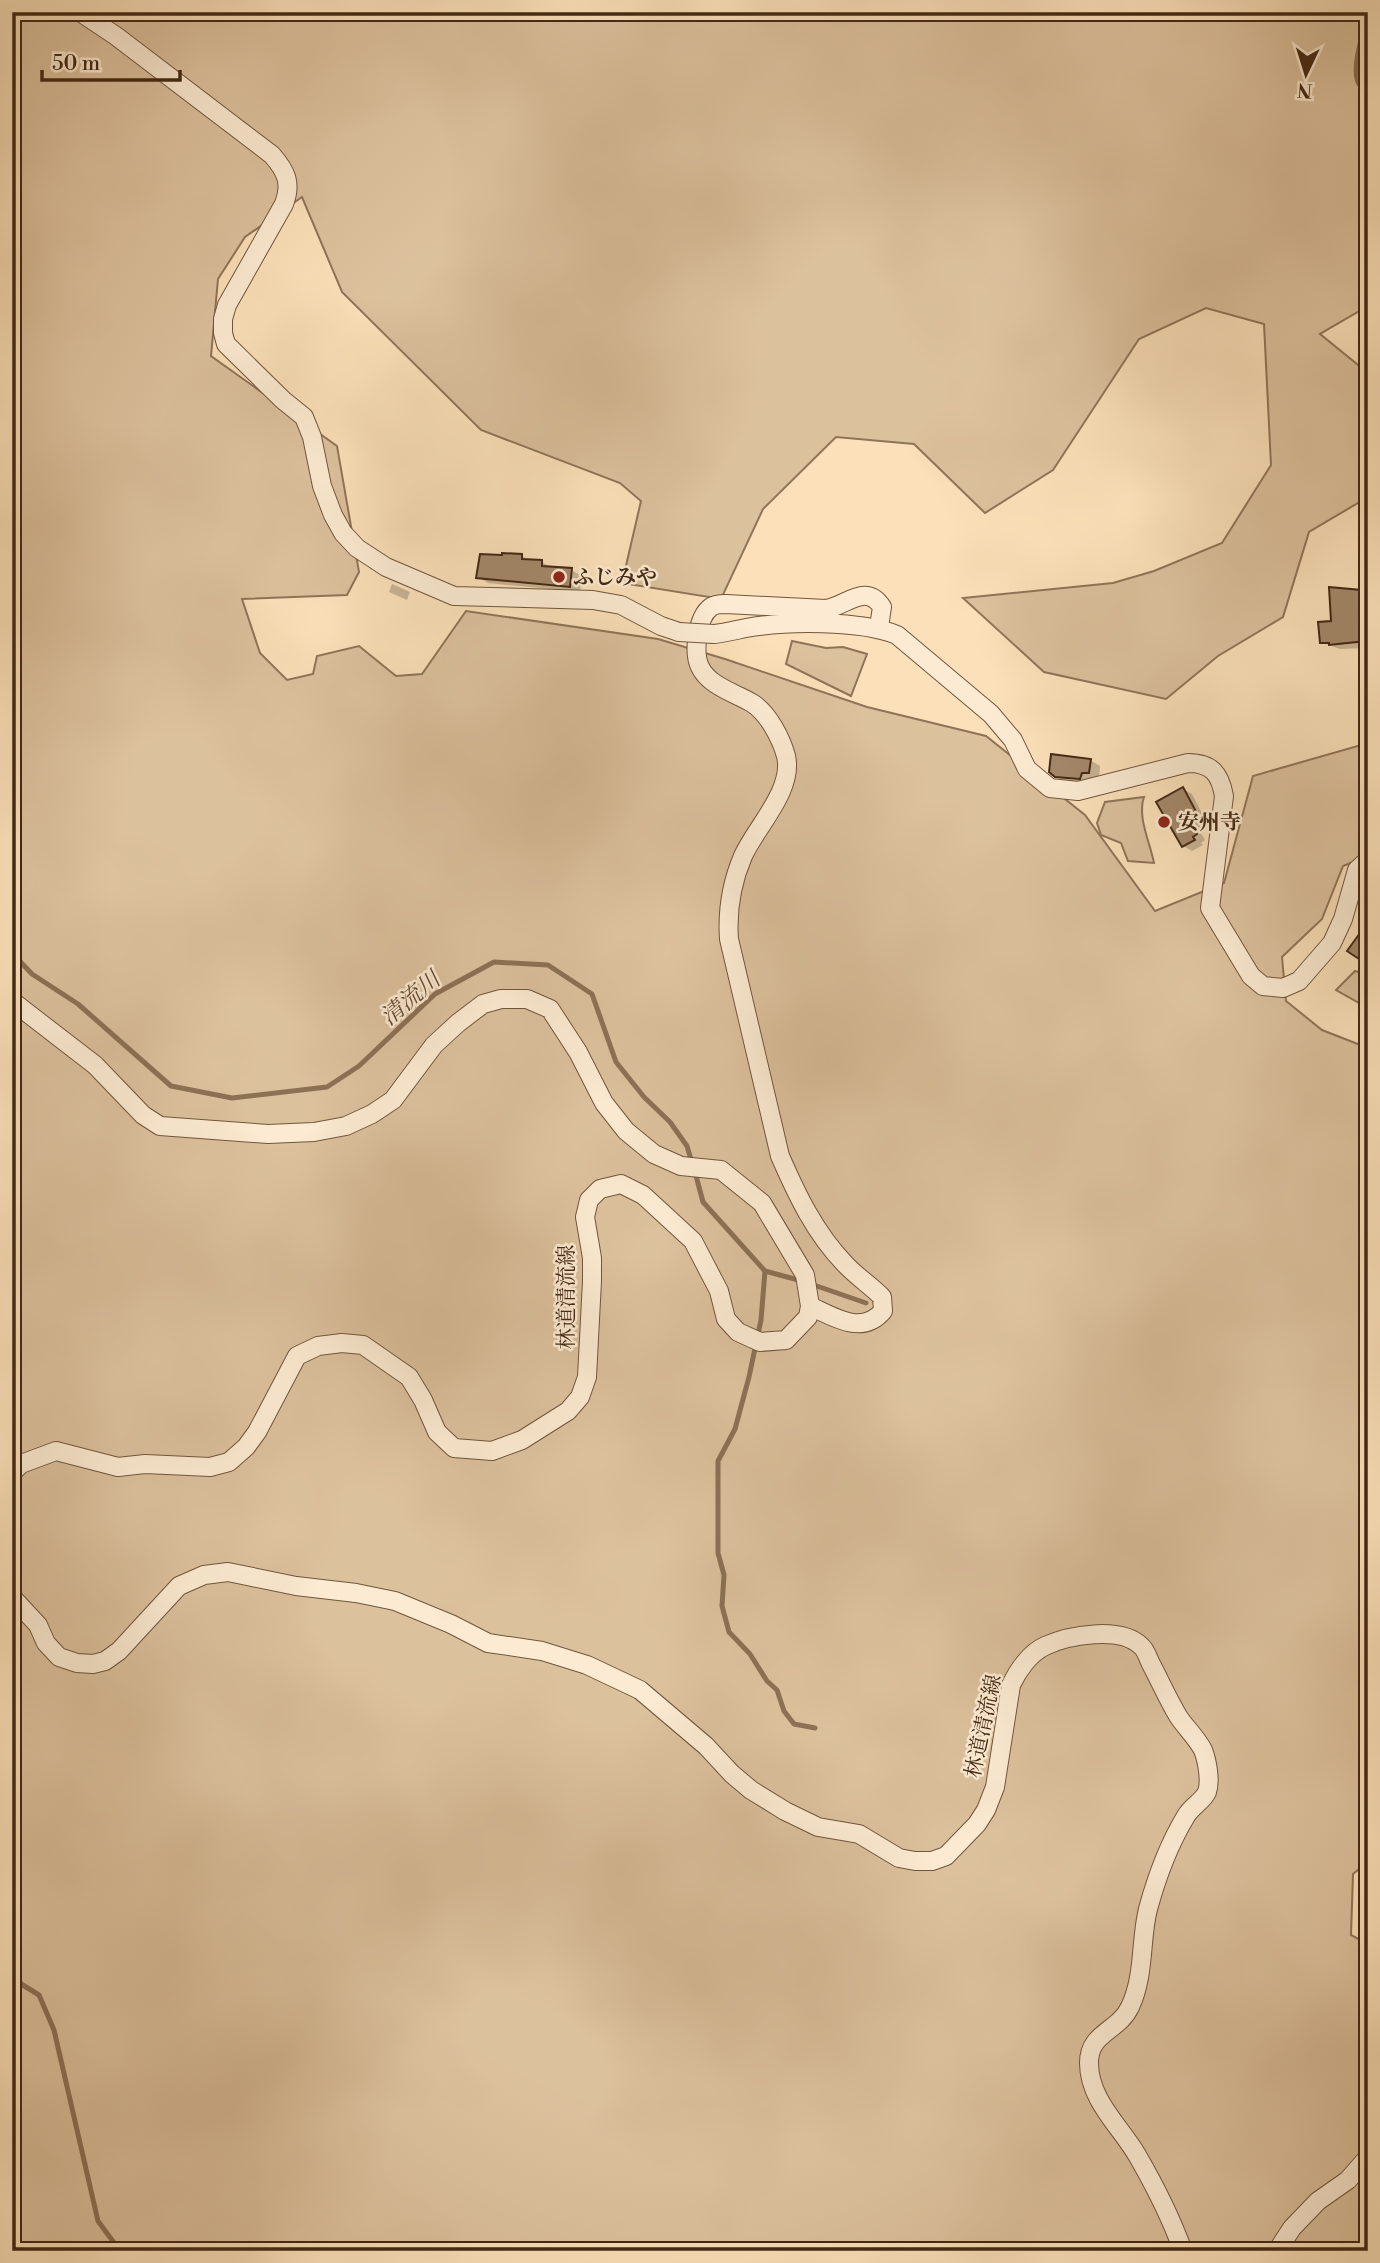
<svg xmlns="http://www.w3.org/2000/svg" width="1380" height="2263" font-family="'Libre Bodoni','Noto Serif JP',serif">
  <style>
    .green { fill: #dcc19d; stroke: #907458; stroke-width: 2 }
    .shadow { fill: #0003 }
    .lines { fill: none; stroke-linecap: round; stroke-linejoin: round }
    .stream { stroke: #8c7155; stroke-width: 5 }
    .building { fill: #a3886a; stroke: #432814; stroke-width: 2 }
    .street-casing { stroke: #71563d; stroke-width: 20 }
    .street { stroke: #fcebd2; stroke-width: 18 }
    .street-bridge-casing { stroke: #71563d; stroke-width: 20; stroke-linecap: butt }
    .street-bridge { stroke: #fcebd2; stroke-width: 18 }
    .poi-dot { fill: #8f2418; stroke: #fcebd2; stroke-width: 2.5 }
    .labels { text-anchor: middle; stroke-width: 5; stroke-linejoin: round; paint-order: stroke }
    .poi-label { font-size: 21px; font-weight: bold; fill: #432814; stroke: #fcebd2; text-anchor: start }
    .street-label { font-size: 21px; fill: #432814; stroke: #fcebd2 }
    .water-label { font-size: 23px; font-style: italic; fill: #674c35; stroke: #fcebd2 }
  </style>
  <rect width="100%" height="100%" fill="#fbe0b9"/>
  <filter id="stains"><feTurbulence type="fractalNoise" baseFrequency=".00286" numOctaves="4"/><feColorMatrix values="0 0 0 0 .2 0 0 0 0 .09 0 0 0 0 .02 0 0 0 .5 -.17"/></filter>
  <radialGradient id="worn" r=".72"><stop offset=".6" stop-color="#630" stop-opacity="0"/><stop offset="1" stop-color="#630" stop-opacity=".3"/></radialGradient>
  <g class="green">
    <polygon points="12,12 1368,12 1368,306 1320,334 1363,369 1368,379 1368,497 1309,532 1283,617 1218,656 1166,699 1044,672 963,598 1113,583 1154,571 1222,543 1271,465 1264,324 1206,308 1139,339 1053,470 985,513 914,444 836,437 763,509 721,599 622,583 641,501 620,483 481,430 342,292 302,197 245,237 218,279 211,356 337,446 359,572 347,595 242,599 260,653 287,680 313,674 317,656 359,646 396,676 422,674 466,611 658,639 725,659 867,707 986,736 1085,815 1155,911 1224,883 1253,776 1368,743 1368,856 1343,866 1322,919 1282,957 1286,1001 1322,1030 1368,1048 1368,1862 1353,1874 1351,1935 1364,1942 1368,1940 1368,2251 12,2251"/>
    <polygon points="792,641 826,648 843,647 867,654 851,696 786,664"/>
    <path d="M1144 797C1137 817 1150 842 1154 863L1128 861 1121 843 1101 835 1097 823 1105 802Z"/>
    <polygon points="1355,971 1368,975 1368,1008 1336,990"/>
  </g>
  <g class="shadow">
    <polygon points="522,556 531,561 542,562 552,568 571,570 582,576 580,592 488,583 478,577"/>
    <polygon points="392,584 410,592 407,600 389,592"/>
    <polygon points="1330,589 1361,592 1368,596 1368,648 1340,649 1321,642 1333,623"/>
    <polygon points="1090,760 1100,766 1099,778 1093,778 1090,784 1067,782 1056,776"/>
    <polygon points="1183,789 1192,794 1207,823 1198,828 1205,840 1201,843 1203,845 1192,851 1183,846"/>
    <polygon points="1366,910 1368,910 1368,962 1359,937"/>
  </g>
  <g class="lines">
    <g class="stream">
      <path d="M1368 26C1360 35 1352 73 1359 84 1361 88 1365 89 1368 92"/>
      <polyline points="1368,242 1368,272"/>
      <polyline points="12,953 32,974 78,1004 171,1086 232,1098 327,1087 359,1066 435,994 494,962 548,965 592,994 616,1062 644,1097 670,1122 687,1146 692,1163"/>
      <polyline points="695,1172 703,1202 765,1271"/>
      <polyline points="765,1271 761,1320 749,1377 735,1429 718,1461 718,1553 724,1575 722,1606 729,1632 750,1654 767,1681 777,1690 784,1711 794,1724 815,1728"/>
      <polyline points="765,1271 802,1281"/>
      <polyline points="811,1284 866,1303"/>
      <polyline points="12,1982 18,1982 39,1995 54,2030 98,2221 120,2251"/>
    </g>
  </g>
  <g class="building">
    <polygon points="502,553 522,554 522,559 542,560 542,566 572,568 570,587 476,578 480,554 502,555"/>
    <polygon points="1329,587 1361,590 1359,614 1365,614 1366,641 1329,645 1329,643 1320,643 1318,622 1331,621"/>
    <polygon points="1051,754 1091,759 1089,773 1082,773 1080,779 1055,777 1049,772"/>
    <polygon points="1183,787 1199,817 1190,822 1197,834 1193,837 1195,840 1182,847 1156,802"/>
    <polygon points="1368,922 1368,965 1347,951"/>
  </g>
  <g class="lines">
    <g class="street-casing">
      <g id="street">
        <path d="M80 12 116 36 272 155C286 171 292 183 284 204L227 305 223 319V333L226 344 283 400 304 417 312 437 322 486 333 515 343 533 357 548 386 567 454 596 593 600 621 605 661 626 679 632"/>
        <path d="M714 634C725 633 736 630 746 628 785 621 861 620 897 635L991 714 1013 740 1027 769 1050 788 1078 791 1188 763C1212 763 1220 774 1224 796L1210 908 1251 976 1263 986 1283 988 1299 981 1332 943 1343 919 1357 870 1368 860"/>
        <polyline points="12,1001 95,1065 143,1115 160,1126 268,1134 314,1132 346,1126 372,1114 393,1100 434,1045 458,1023 483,1004 501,999 527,999 550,1009 578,1052 604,1103 626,1131 654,1154 681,1166 721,1170 762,1203 805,1275 810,1306 808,1317 786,1340 760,1342 738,1332 726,1319 719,1291 693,1241 643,1195 621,1184 600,1189 589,1200 585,1217 592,1258 592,1281 587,1377 580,1397 568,1411 522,1440 492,1451 454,1448 437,1432 423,1400 409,1377 363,1345 342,1343 318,1346 297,1356 257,1432 246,1447 229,1462 210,1467 145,1464 118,1467 56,1451 21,1464 12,1473"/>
        <path d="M810 1306C834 1317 862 1336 883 1311L882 1297C870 1285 856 1276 845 1264 815 1233 797 1195 780 1156L729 939C727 910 731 884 743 856 756 827 794 790 786 756 781 738 768 713 752 703 735 693 709 686 700 667 693 652 697 617 711 607 715 604 721 604 726 604L826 609C846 606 866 582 882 607L879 627"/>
        <path d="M12 1597 38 1625 46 1643 59 1657 77 1663 93 1664 105 1661 119 1651 179 1586 204 1575 228 1572 296 1586 356 1593 395 1601 451 1624 488 1643 542 1651 587 1665 640 1690 706 1746 732 1774 751 1790 785 1811 818 1827 859 1834 899 1858 915 1861H932L946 1856 977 1824 986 1810 995 1787 1011 1685C1018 1670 1030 1653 1045 1646 1069 1635 1120 1626 1141 1646 1146 1650 1148 1658 1151 1664 1160 1681 1168 1699 1178 1716 1185 1727 1197 1738 1203 1750 1207 1760 1211 1781 1207 1792 1203 1801 1191 1807 1186 1816 1169 1844 1157 1876 1148 1909 1140 1941 1145 1975 1130 2007 1118 2032 1089 2032 1089 2063 1089 2100 1120 2126 1137 2155 1155 2186 1171 2218 1183 2251"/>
        <polyline points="1277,2251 1292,2228 1318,2201 1348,2180 1368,2157"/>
      </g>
    </g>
    <use href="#street" class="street"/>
    <g class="street-bridge-casing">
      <polyline id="street-bridge" points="679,632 714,634"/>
    </g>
    <use href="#street-bridge" class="street-bridge"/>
  </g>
  <g class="poi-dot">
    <circle cx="559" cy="577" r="7"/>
    <circle cx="1164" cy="822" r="7"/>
  </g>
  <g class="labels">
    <g class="poi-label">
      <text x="573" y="584">ふじみや</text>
      <text x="1178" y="829">安州寺</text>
    </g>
    <g class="street-label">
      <text transform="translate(566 1297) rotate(-90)" y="7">林道清流線</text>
      <text transform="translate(983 1726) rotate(-78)" y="7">林道清流線</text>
    </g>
    <g class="water-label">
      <text transform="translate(410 998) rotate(-40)" y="8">清流川</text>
    </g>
  </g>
  <rect width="1380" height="2263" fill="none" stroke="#fbe0b9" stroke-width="42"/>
  <rect x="14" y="14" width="1352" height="2235" fill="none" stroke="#432814" stroke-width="3.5"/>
  <rect x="21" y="21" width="1338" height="2221" fill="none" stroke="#432814" stroke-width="2"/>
  <g transform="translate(1306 74) rotate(184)" stroke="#fcebd2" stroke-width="5" paint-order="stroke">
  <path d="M0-5L12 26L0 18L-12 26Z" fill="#432814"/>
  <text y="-10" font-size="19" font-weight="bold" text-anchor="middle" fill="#432814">N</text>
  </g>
  <path d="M42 70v10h138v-10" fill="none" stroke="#432814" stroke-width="3.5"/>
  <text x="52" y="70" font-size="21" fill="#432814" stroke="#fcebd2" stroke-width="5" paint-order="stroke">50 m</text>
  <rect width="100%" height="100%" filter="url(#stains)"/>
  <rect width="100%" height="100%" fill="url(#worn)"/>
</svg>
